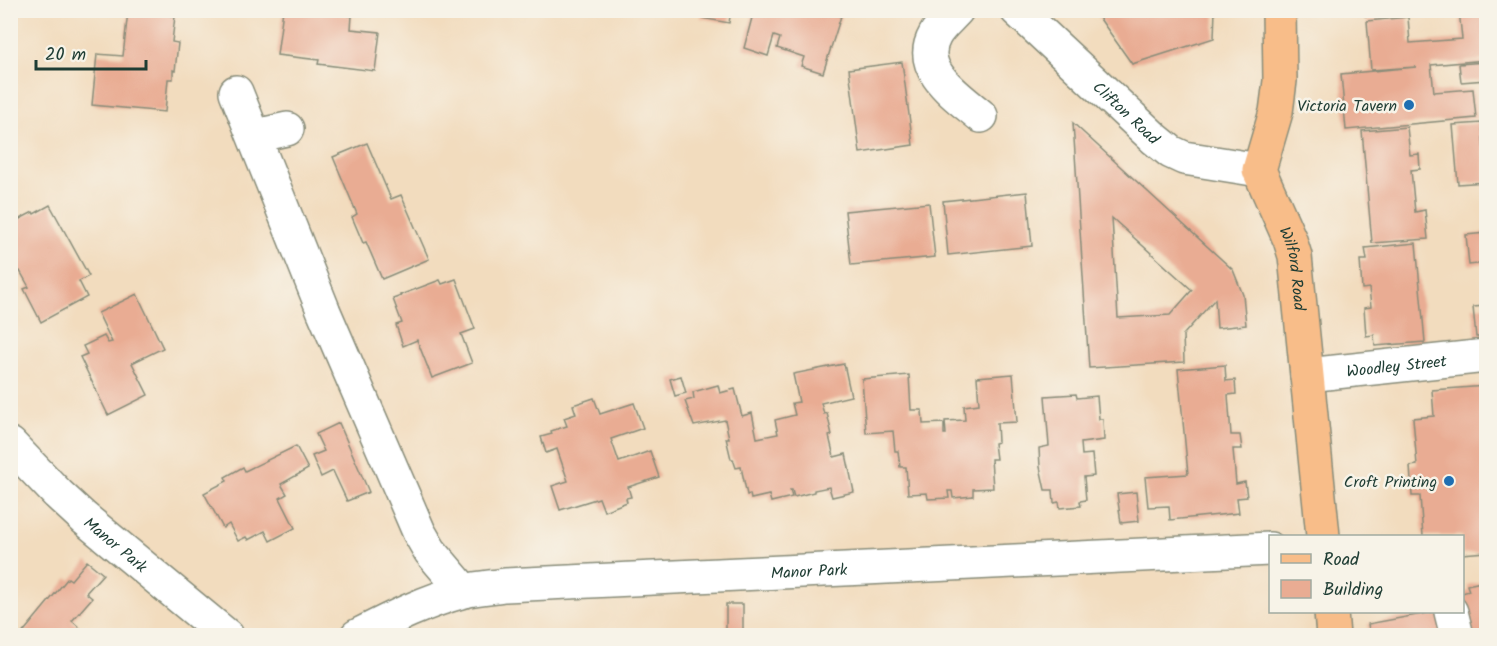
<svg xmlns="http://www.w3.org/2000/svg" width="1497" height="646" font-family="Kalam,sans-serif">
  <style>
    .building { fill: #e9ac93; fill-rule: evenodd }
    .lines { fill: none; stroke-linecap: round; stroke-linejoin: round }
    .minor-casing { stroke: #888c79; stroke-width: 36 }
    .major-casing { stroke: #888c79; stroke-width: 36 }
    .minor { stroke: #fff; stroke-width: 33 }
    .major { stroke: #f8bd89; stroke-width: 33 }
    .poi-dot { fill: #1f6fb2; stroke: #f7f3e8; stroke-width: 2 }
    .labels { text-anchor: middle; stroke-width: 5; stroke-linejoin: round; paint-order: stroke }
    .poi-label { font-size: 16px; fill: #1f3d34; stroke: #f7f3e8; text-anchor: end }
    .street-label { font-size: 16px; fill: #1f3d34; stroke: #f7f3e8 }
  </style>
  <rect width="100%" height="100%" fill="#f7f3e8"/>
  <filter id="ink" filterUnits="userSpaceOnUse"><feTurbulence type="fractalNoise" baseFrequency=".0167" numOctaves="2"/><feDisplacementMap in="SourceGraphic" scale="12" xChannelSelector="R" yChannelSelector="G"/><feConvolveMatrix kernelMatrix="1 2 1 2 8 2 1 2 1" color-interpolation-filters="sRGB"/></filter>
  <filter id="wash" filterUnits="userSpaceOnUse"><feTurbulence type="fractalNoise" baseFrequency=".008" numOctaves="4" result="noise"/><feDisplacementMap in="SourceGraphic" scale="24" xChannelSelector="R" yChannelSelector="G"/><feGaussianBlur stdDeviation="1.35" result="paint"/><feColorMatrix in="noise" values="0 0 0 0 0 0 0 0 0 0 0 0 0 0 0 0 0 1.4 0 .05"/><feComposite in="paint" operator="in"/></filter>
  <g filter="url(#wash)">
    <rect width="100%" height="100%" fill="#f2dcbe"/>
    <g id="blocks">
      <g class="building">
        <polygon points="283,10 308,10 352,16 351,29 380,32 375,71 318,64 319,60 277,55"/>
        <polygon points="703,10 731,10 729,23 701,18"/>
        <polygon points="754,10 823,10 841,16 823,73 801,66 804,57 777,48 780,38 774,36 768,56 744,48"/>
        <polygon points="1105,10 1123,10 1124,12 1126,10 1215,10 1214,38 1132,64 1098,16"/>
        <polygon points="1365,10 1411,10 1411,12 1365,16"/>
        <polygon points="1459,10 1486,10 1486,60 1431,65 1434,92 1473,89 1476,118 1346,130 1341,74 1416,67 1371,70 1367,21 1408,17 1410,43 1462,39"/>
        <polygon points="128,11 175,16 172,42 178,43 175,71 173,70 173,79 168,79 165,112 92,105 97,54 123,56"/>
        <polygon points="902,62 913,145 860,153 849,69"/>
        <polygon points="1486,62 1486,80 1461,82 1459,64"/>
        <path d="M1073 123 1233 270 1243 295 1246 325 1217 328 1215 299 1183 335 1184 362 1089 368ZM1112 218 1192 290 1170 315 1118 318Z"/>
        <polygon points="1482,123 1486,182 1458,184 1453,125"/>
        <polygon points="1407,127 1410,155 1419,154 1420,169 1411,170 1415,212 1425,210 1428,239 1372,243 1362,131"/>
        <polygon points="367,143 391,199 401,195 429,259 382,279 366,242 363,243 352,217 357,214 333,157"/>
        <polygon points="1027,192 1032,246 948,255 943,201"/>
        <polygon points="929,203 935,257 851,265 845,211"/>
        <polygon points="50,205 89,276 79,281 87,297 41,322 24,289 29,287 20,271 18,272 17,270 10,274 10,224 33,212 34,214"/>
        <polygon points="1486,233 1486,263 1469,265 1466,235"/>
        <polygon points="1416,243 1425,342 1375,346 1374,335 1366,336 1364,308 1371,307 1369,288 1362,289 1360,260 1367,260 1365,248"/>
        <polygon points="456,279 475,329 461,334 472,363 432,378 417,340 403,346 396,325 402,323 393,299 401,296 400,295 440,280 442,284"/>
        <polygon points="137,294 163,348 132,363 148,395 108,415 80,357 87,354 83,346 104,336 108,343 112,342 98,313"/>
        <polygon points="1486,306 1486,337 1476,337 1473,307"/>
        <polygon points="844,364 851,396 821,403 824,414 827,413 832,435 829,436 834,457 846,454 854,492 832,497 829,487 814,490 814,492 794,497 792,490 790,490 792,497 771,502 769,495 751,499 750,494 747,495 741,467 736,468 733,459 731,459 726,438 729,438 725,420 694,426 685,401 694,399 693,392 718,385 720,393 735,389 742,416 752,413 757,438 778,434 775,420 795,415 792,403 799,402 793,374"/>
        <polygon points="1225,365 1226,381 1235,380 1236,394 1228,395 1231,435 1240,435 1242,449 1233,449 1236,484 1245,482 1247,497 1237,498 1239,513 1170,520 1169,506 1148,507 1145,477 1188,474 1178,369"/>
        <polygon points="1013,374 1017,422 997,423 998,442 994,443 996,459 991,459 993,488 973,489 973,496 953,498 952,491 948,491 949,498 928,499 927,493 908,494 906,467 900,467 898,451 895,451 893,431 866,433 862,379 909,375 911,410 922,410 923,424 944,423 944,434 946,434 945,421 965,420 964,406 979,404 977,377"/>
        <polygon points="681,376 686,393 675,396 670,379"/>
        <polygon points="1486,386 1486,552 1462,554 1462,536 1423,536 1420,496 1412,496 1410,466 1417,465 1413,418 1434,416 1432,390"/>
        <polygon points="1076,394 1077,398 1097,396 1099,419 1103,419 1104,440 1081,443 1082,455 1092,454 1094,476 1084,477 1086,500 1080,501 1081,506 1060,508 1059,502 1054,503 1053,490 1045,490 1040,467 1039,448 1049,446 1045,396"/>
        <polygon points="594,398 600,414 634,403 643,428 611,439 619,462 650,451 659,477 628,487 631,497 626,498 627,502 604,511 599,498 560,510 552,486 568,481 557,449 546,453 541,437 552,434 551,431 567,426 564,418 576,414 573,405"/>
        <polygon points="339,423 369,492 347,501 333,471 321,477 312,456 324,451 316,434"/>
        <polygon points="296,446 308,469 281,484 287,494 280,498 295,528 270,541 265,531 248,540 246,537 238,541 229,524 223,528 204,493 227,481 225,477 243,467 245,471"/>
        <polygon points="1136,492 1139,521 1121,523 1117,494"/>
        <polygon points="87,561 103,574 86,593 92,598 72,621 89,636 20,636 68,578 71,580"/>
        <polygon points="1486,581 1486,636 1464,636 1462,593 1469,591 1467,585"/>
        <rect x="726" y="604" width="17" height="32"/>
        <polygon points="1433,612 1439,612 1444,636 1370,636 1368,624"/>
      </g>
    </g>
  </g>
  <g filter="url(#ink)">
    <use href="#blocks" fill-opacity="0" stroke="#888c79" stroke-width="1.5"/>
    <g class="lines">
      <g class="minor-casing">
        <g id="minor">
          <path d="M957 10C950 18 940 26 935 35 915 70 959 97 981 116"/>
          <path id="s1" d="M1017 10 1155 139 1171 152 1184 158 1259 170"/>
          <polyline points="236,92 324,312 419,532 430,551 464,591"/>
          <polyline points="256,139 269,133 287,129"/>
          <path id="s2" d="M1307 375 1486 356"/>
          <path id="s3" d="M10 444 58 494 84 518 227 636"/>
          <polyline points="1451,612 1457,636"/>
          <path id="s4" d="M357 636C392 618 426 601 464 591 478 588 491 587 505 585L1270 549"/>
        </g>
      </g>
      <g class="major-casing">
        <g id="major">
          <path id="s5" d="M1279 10 1280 81 1276 112 1259 170 1290 240 1295 256 1323 536"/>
          <polyline points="1331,612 1333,636"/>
        </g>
      </g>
      <use href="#minor" class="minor"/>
      <use href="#major" class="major"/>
    </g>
  </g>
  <g class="poi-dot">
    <circle cx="1409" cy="105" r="6"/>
    <circle cx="1449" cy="481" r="6"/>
  </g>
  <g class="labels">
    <g class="poi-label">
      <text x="1397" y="111">Victoria Tavern</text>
      <text x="1437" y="487">Croft Printing</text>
    </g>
    <g class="street-label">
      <text dy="6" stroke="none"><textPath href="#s1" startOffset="150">Clifton Road</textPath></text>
      <text dy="6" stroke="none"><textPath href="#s5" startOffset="268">Wilford Road</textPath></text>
      <text dy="6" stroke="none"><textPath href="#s2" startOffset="90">Woodley Street</textPath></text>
      <text dy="6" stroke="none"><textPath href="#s3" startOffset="146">Manor Park</textPath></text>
      <text dy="6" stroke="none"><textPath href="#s4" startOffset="462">Manor Park</textPath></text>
    </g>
  </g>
  <rect width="1497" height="646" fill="none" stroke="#f7f3e8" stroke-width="36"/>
  <rect x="1269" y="535" width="195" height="78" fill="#f7f3e8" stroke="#a1aaa0" stroke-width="1.5"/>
  <rect x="1281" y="554" width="30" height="9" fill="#f8bd89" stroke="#a1aaa0" stroke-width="1.5"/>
  <text x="1323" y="565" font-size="18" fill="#1f3d34">Road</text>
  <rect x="1281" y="580" width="30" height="18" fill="#e9ac93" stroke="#a1aaa0" stroke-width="1.5"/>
  <text x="1323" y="595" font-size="18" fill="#1f3d34">Building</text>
  <path d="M36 60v9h110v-9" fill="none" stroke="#1f3d34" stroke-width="3"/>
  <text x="45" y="60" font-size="18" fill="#1f3d34" stroke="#f7f3e8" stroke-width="4.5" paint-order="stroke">20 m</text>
</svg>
